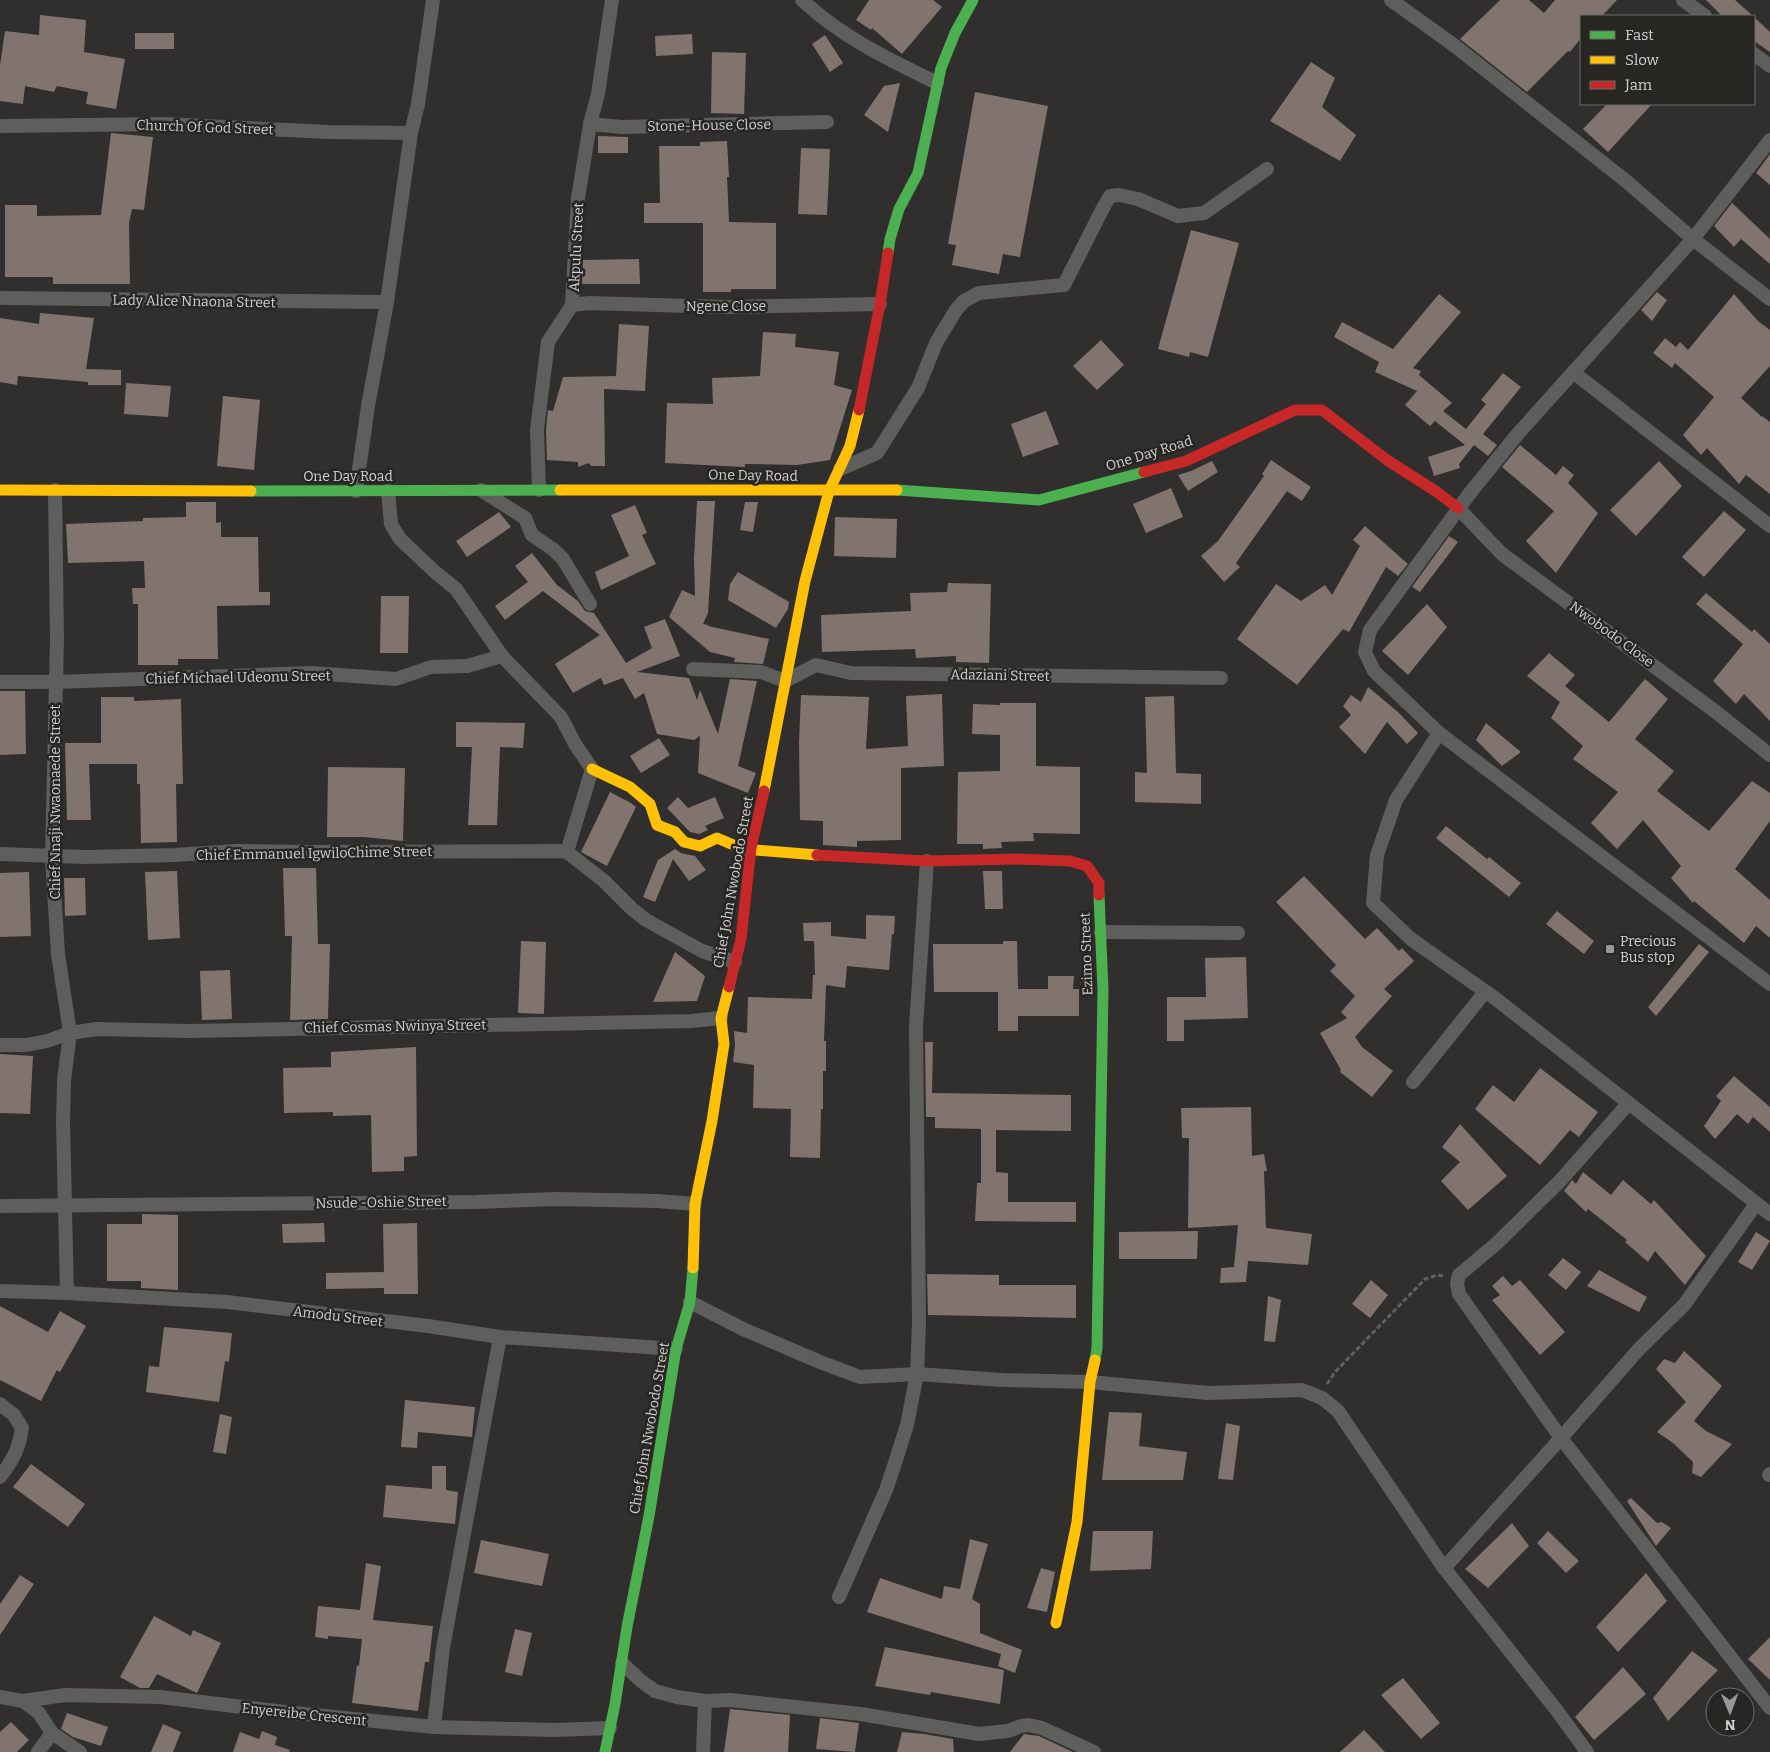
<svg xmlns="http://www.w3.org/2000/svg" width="1770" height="1752" font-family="Bitter,serif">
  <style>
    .building { fill: #81736e }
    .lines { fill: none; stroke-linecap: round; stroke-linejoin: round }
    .path { stroke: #60605f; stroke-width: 3; stroke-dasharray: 5 2.5; stroke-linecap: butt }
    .street { stroke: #5e5e5d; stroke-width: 14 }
    .fast { stroke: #4caf50; stroke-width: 11 }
    .slow { stroke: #ffc107; stroke-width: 11 }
    .jam { stroke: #c62828; stroke-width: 11 }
    .poi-dot { fill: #999897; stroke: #272623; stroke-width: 2 }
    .labels { text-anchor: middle; stroke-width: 5; stroke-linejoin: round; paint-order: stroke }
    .street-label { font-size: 14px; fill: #d2d1cf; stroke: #272623 }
    .poi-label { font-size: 14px; fill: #d2d1cf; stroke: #272623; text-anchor: start }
  </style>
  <rect width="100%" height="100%" fill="#302f2e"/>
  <g class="building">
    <polygon points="869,0 933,0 942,7 902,54 872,28 871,30 856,20"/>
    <polygon points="1500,0 1529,0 1544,13 1555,0 1617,0 1602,16 1581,16 1581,38 1570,52 1568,51 1527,92 1460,39"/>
    <polygon points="1706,0 1735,0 1753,16 1722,16"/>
    <polygon points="40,15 86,20 84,52 125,59 116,109 86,104 88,92 57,86 54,92 25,86 23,104 0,101 0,65 5,31 39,35"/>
    <polygon points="1754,17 1770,32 1770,52 1754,41"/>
    <rect x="135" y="33" width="39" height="16"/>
    <polygon points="692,34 693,54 656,56 655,36"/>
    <polygon points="825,35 843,63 830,72 812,44"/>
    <polygon points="712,52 746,53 744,114 711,113"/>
    <polygon points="1311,62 1335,78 1322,107 1356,135 1340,161 1270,121"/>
    <polygon points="900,83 888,132 864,115 884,86"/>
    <polygon points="975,92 1048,106 1020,257 1003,254 999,274 952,265 956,245 948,244"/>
    <polygon points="1607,104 1652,104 1608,152 1583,129"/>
    <polygon points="111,133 153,137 144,210 132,209 129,223 130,284 53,284 53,277 5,277 5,205 37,205 37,216 101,215"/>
    <polygon points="598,136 628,137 628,153 598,153"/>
    <polygon points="727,141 729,177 727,177 729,222 776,223 776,289 731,289 731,292 703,292 703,223 644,223 644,203 660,203 659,146 700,146 700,142"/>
    <polygon points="801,148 830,149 827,215 798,214"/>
    <polygon points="1770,154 1770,185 1756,173"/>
    <polygon points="1732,203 1770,239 1770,264 1741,239 1734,247 1714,226"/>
    <polygon points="1191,230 1239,243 1208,357 1190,352 1189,357 1158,349"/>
    <polygon points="639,259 640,284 582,284 583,260"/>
    <polygon points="1657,292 1667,300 1652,321 1641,310"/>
    <polygon points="1439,294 1461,312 1413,368 1421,371 1419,375 1452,403 1443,411 1466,429 1486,404 1481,400 1503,373 1521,387 1483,434 1497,445 1488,456 1474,445 1459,464 1460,468 1434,476 1428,457 1465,445 1435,421 1430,426 1405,405 1417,391 1375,372 1379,362 1334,337 1342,322 1393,349"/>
    <polygon points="1734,294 1758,321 1770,330 1770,366 1741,398 1762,417 1762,416 1770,422 1770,494 1746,475 1739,484 1707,448 1701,455 1683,435 1714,397 1675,363 1672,368 1653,353 1665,338 1676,347 1680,342 1688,350"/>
    <polygon points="40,313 94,318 86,369 121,370 121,385 88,385 88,382 18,376 17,385 0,382 0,318 39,324"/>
    <polygon points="619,324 649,326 645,391 604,389 605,466 591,466 589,463 578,467 578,462 547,460 546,430 548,410 553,411 563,377 616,376"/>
    <polygon points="763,332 796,334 795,347 839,352 834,385 852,390 830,460 797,465 745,464 745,467 665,463 667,403 713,404 712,378 760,376"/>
    <polygon points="1101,340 1124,365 1097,390 1073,366"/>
    <polygon points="126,383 171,386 168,417 124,414"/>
    <polygon points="223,396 260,400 254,470 217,466"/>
    <polygon points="1046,411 1059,444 1023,457 1011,424"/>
    <polygon points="1520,445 1556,475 1563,466 1574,475 1568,483 1598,513 1556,573 1526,541 1554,511 1502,467"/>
    <polygon points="1271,460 1311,487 1302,501 1287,491 1236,563 1240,567 1224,582 1201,556 1218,541 1264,476 1262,474"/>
    <polygon points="1212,461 1218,472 1188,491 1178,475 1191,471"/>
    <polygon points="1659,461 1682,486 1636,536 1610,510"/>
    <polygon points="1171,488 1183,517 1146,533 1133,504"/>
    <polygon points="697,501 715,501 708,613 703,624 708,625 708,626 769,639 763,664 734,662 735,658 710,652 669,617 682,590 695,596 694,559"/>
    <polygon points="186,502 216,502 216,523 221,522 221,537 258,537 259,592 270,592 270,605 217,606 218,659 178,659 178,665 138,665 138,604 133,604 132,588 145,588 144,561 68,563 66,524 143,521 143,518 186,517"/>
    <polygon points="745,502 758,502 753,532 740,530"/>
    <polygon points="635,505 647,533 642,535 656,564 601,590 595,572 629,556 611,515"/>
    <polygon points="1724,511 1746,530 1704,577 1682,557"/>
    <polygon points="499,512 511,527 467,557 456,541"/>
    <polygon points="835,517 897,519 896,558 834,556"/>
    <polygon points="1365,526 1408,564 1398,576 1386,567 1349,632 1343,629 1297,685 1237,639 1276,584 1301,601 1325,585 1332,595 1360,546 1353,540"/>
    <polygon points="1449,536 1458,542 1420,592 1412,587"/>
    <polygon points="532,553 557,585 578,601 585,611 594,613 626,663 652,648 644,627 665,619 680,656 637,672 689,678 697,700 700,690 718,734 730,679 757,681 738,766 756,773 748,793 698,773 700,736 694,740 657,734 644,693 635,699 623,678 604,685 601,678 617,669 573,693 555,664 600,635 543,591 505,620 495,606 528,582 515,566"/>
    <polygon points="738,572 789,602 788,609 776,628 728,600 730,584"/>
    <polygon points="948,583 991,584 989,663 956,662 956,656 916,658 915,649 822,652 821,615 911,611 910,593 947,592"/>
    <polygon points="1706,593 1752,632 1754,629 1770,644 1770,721 1744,694 1736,704 1713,681 1743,644 1696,604"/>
    <polygon points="381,596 409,596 408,653 380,653"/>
    <polygon points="1427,604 1447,627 1408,675 1382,651"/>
    <polygon points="1549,653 1575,675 1565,686 1609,722 1645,679 1668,699 1635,739 1674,771 1657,791 1709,831 1752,781 1770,793 1770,821 1735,869 1770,900 1770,938 1756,926 1744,943 1694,901 1693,903 1671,878 1681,866 1643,820 1617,849 1591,823 1618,792 1573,759 1583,746 1551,718 1560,702 1527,676"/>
    <polygon points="1368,687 1398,712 1418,733 1407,744 1387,722 1365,754 1339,727 1351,715 1343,706 1351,695 1361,702"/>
    <polygon points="0,691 25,691 26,754 0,755"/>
    <polygon points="942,694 944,766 901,768 901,840 857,841 857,847 823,845 823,821 800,820 799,742 801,695 869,697 866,749 908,746 906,696"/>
    <polygon points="1174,696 1176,773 1201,774 1201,804 1135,802 1135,772 1147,773 1145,697"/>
    <polygon points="101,697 134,697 134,701 181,699 183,784 176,784 177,842 141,843 140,784 137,784 137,764 89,764 91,820 67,820 65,743 101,743"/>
    <polygon points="1000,703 1036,703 1036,766 1080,767 1080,834 1033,833 1034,841 1001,842 1002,848 983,849 983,844 957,844 958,772 1000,771 1000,735 972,734 973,704 1000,705"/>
    <polygon points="456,722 525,723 523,748 500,747 497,825 468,825 472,747 456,747"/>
    <polygon points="1486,723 1521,752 1502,766 1476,740"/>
    <polygon points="659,738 670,755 641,773 630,756"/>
    <polygon points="328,767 405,768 403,841 364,837 327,837"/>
    <polygon points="610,792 631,803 636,807 607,866 581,852"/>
    <polygon points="678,797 688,808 715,797 724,818 705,826 708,830 699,834 690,832 667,808"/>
    <polygon points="1446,826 1487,859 1489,857 1521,883 1509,897 1436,838"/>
    <polygon points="675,849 681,853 695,856 706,870 689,881 673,859 655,902 643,897 658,860"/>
    <polygon points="283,868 316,868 318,944 330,944 328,1019 290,1020 292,936 285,936"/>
    <polygon points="177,871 180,938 148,940 145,872"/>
    <polygon points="983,871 1002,871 1003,909 985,909"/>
    <polygon points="29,872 31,936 0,937 0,873"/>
    <polygon points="1304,876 1365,939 1377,928 1399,951 1402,948 1414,961 1384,989 1392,996 1355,1037 1362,1047 1393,1071 1372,1097 1340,1072 1341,1070 1320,1033 1347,1018 1341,1012 1355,996 1330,971 1336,965 1276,902"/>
    <polygon points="64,878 85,878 86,915 65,916"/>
    <polygon points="1557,911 1594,941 1584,954 1546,924"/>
    <polygon points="866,915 895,916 894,934 892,934 889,970 847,966 845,988 826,985 824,1041 826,1041 826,1071 823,1071 823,1109 821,1109 820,1158 790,1157 791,1109 753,1108 754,1065 733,1062 735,1045 734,1031 747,1033 748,997 812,999 813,975 815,975 814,941 804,941 803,923 831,922 831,936 866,939"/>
    <polygon points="521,941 546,942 544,1014 518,1013"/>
    <polygon points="1003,941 1017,941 1018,989 1048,989 1048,976 1074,976 1073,989 1079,989 1079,1016 1018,1016 1018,1031 998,1031 998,992 934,992 933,944 1003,944"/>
    <polygon points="1699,944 1709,952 1656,1016 1648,1007"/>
    <polygon points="675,952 705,976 697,1001 653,1002"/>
    <polygon points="1246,957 1248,1018 1184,1020 1184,1041 1167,1041 1167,997 1206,997 1205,958"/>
    <polygon points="230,970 232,1019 202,1020 200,971"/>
    <polygon points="925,1042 933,1042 932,1093 1071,1095 1071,1131 996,1130 996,1172 1008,1173 1008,1202 1076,1202 1076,1222 975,1221 977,1183 981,1183 981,1129 935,1128 935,1117 926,1117"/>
    <polygon points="416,1047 417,1156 404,1157 404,1171 372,1172 371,1115 333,1116 333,1112 284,1113 283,1068 331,1067 331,1052"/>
    <polygon points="0,1054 33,1056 30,1114 0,1113"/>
    <polygon points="1540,1068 1598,1112 1579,1137 1570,1130 1540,1165 1475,1109 1493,1085 1514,1102"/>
    <polygon points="1734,1076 1770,1107 1770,1132 1753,1117 1748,1124 1737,1114 1715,1139 1704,1126 1721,1101 1716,1096"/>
    <polygon points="1251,1107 1252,1156 1264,1154 1267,1171 1264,1171 1266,1228 1312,1234 1308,1265 1248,1261 1246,1282 1220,1283 1221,1268 1234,1267 1238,1225 1188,1228 1189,1138 1182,1138 1181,1108"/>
    <polygon points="1460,1124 1507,1176 1468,1210 1441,1181 1460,1162 1442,1147"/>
    <polygon points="1583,1172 1611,1195 1623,1180 1651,1204 1654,1200 1706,1256 1685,1285 1655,1251 1648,1262 1625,1242 1627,1240 1588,1209 1586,1212 1564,1191 1572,1180 1576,1184"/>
    <polygon points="142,1214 178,1215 178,1290 141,1288 141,1281 107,1281 107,1224 142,1224"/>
    <polygon points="324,1223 325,1242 283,1243 282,1224"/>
    <polygon points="417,1223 418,1294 384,1294 384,1288 326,1289 326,1273 384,1272 383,1224"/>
    <polygon points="1198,1231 1197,1259 1119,1259 1119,1232"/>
    <polygon points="1756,1232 1770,1241 1752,1270 1738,1262"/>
    <polygon points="1563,1258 1581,1272 1566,1290 1548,1275"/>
    <polygon points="1599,1270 1647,1297 1639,1312 1587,1286"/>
    <polygon points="927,1274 999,1275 999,1285 1076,1285 1076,1318 928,1315"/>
    <polygon points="1503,1276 1512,1286 1520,1280 1565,1332 1540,1355 1492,1300 1500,1295 1492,1286"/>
    <polygon points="1371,1280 1388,1295 1370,1318 1352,1304"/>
    <polygon points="1268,1296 1281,1300 1275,1342 1264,1341"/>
    <polygon points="0,1306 48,1332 60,1311 86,1326 60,1372 57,1370 41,1401 0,1380"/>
    <polygon points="164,1327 232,1333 229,1362 225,1361 219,1402 146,1392 149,1366 159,1367"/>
    <polygon points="1684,1351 1722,1386 1694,1421 1706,1431 1732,1444 1701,1477 1692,1473 1693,1462 1673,1443 1657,1432 1686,1402 1656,1369 1664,1359 1675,1363"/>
    <polygon points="405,1400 475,1407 472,1437 418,1432 417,1448 401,1447"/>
    <polygon points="1109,1412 1142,1413 1139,1446 1187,1452 1183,1480 1102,1480"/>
    <polygon points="220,1414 232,1417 226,1454 213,1452"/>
    <polygon points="1226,1423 1240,1426 1233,1480 1218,1479"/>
    <polygon points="31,1464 85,1504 68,1527 13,1487"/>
    <polygon points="432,1466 446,1466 446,1490 458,1492 455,1524 383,1517 386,1485 432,1489"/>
    <polygon points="1631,1498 1657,1523 1662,1522 1671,1528 1656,1546 1627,1501"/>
    <polygon points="1512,1523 1529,1546 1488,1588 1465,1569"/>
    <polygon points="1093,1531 1153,1531 1151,1569 1090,1571"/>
    <polygon points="1548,1531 1579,1561 1566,1573 1537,1543"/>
    <polygon points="970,1539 988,1544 972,1599 980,1604 980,1633 1022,1650 1015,1673 998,1666 1001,1654 867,1612 880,1578 942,1599 944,1586 960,1589"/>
    <polygon points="481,1540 549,1554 542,1586 474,1573"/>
    <polygon points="366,1563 381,1566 373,1620 433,1626 429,1662 425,1662 418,1711 352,1703 357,1665 359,1666 362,1639 328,1636 328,1639 315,1637 318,1606 360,1610"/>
    <polygon points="1041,1568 1055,1572 1047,1612 1027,1608"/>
    <polygon points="1646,1573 1667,1601 1618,1652 1596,1627"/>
    <polygon points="20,1575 34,1584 0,1635 0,1604"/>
    <polygon points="154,1616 191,1636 193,1630 221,1643 197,1693 157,1674 149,1688 140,1688 120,1677"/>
    <polygon points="515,1629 532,1633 522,1676 505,1672"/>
    <polygon points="1770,1637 1770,1680 1748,1659"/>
    <polygon points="885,1647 1004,1670 1000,1704 931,1692 930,1695 875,1686"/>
    <polygon points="1692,1651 1718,1670 1668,1721 1653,1698"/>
    <polygon points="1623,1667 1646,1694 1594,1740 1575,1717"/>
    <polygon points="1403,1678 1440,1723 1421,1739 1381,1695"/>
    <polygon points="730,1709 790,1715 788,1752 724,1752"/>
    <polygon points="67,1713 108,1727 101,1746 73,1737 61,1729"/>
    <polygon points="820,1718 859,1723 855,1752 816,1749"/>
    <polygon points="11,1722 29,1740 17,1752 0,1752 0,1732"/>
    <polygon points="163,1724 181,1732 173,1752 151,1752"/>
    <polygon points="1364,1730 1385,1752 1340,1752"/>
    <polygon points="262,1731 277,1737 275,1745 290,1750 289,1752 233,1752 240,1732 259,1739"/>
    <polygon points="902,1732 924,1734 953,1739 954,1752 897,1752"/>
    <polygon points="1024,1734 1039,1736 1073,1752 1010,1752"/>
  </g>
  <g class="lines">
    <polyline class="path" points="1327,1384 1335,1372 1425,1279 1437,1275 1444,1276"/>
    <g class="street">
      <path d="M802 0C841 37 890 60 937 83"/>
      <polyline points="1391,0 1455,46 1626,181 1693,239 1770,299"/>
      <polyline points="1683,0 1705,16"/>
      <polyline points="1754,54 1770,66"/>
      <polyline points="590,124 622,127 827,122"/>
      <polyline points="0,126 163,124 328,132 411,133"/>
      <polyline points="1770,140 1693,239 1516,436 1470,493 1370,630 1365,652 1374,671 1439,733 1770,984"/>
      <polyline points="0,298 387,302"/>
      <polyline points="572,305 589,303 723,307 880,304"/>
      <polyline points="1573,372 1770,526"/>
      <polyline points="840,469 877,453 918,388 936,343 956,310 964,301 979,293 1064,285 1104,206 1110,196 1119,195 1138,199 1178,216 1204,213 1267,169"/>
      <polyline points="55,490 57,639 52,857 58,954 70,1033 64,1080 63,1122 67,1293"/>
      <polyline points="481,490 525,518 532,535 554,550 563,559 590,604"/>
      <polyline points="539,490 537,430 548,342 572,305 578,198 590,124 598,94 612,0"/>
      <polyline points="356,491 368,406 387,302 411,133 418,104 433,0"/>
      <polyline points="388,491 391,524 400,539 435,572 456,589 502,656 561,717 575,744 592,769 567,852"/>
      <polyline points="1458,508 1502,554 1716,712 1770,755"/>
      <polyline points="693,669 761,672 785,681 816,665 851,673 1221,678"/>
      <polyline points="0,682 55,682 312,673 396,679 431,667 467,666 502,656"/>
      <polyline points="1439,733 1396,800 1377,855 1373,903 1411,939 1496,999 1770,1214"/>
      <polyline points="0,854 86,857 175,855 237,851 315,852 560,851 567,852 604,881 632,909 646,920 702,951 735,962"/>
      <polyline points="1101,932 1238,933"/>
      <polyline points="0,1045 27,1045 47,1041 70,1033 97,1029 189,1031 691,1021 721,1018"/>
      <polyline points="1413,1082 1485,992"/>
      <polyline points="1628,1104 1560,1181 1497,1243 1459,1275 1457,1283 1459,1294 1561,1438 1770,1708"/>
      <polyline points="0,1206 476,1202 556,1199 657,1201 695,1204"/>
      <polyline points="0,1291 67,1293 227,1302 428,1326 500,1337 676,1349"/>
      <polyline points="690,1302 743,1329 820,1362 860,1377 917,1374 1002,1380 1090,1382 1208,1393 1302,1390 1322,1398 1338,1411 1444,1568 1558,1712 1587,1752"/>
      <path d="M0 1404 14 1415 22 1428C19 1449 13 1460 0 1477"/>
      <polyline points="1769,1475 1770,1474"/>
      <polyline points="1444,1568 1561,1438 1639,1349 1684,1305 1756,1204"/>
      <polyline points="839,1597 886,1490 895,1463 907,1425 917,1374 919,1323 916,1026 927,861"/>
      <polyline points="622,1663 641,1681 655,1691 677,1697 705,1701 730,1700 861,1714 979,1734 1008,1731 1021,1726 1029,1725 1042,1728 1094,1752"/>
      <polyline points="0,1697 23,1701 65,1695 160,1697 284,1712 434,1727 555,1730 610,1728"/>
      <polyline points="23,1701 39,1713 52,1733 80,1752"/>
      <polyline points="434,1727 443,1648 500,1337"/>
      <polyline points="38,1752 52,1733"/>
      <polyline points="703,1752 705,1701"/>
    </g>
    <g class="fast">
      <polyline points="888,253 890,239 899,209 918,173 941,68 955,33 973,0"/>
      <polyline points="897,490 1039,500 1144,472"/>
      <polyline points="251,491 560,490"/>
      <polyline points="1095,1360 1097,1348 1103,990 1099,895"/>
      <polyline points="605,1752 615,1704 627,1627 649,1516 676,1349 690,1302 693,1268"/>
    </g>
    <g class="slow">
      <polyline points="0,490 251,491"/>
      <polyline points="560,490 897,490"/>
      <polyline points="592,769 630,787 650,804 657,825 675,832 684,842 700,846 717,838 743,849 817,855"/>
      <polyline points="764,791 805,581 829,491 850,446 859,410"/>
      <polyline points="693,1268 695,1204 712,1121 724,1044 721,1018 729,987"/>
      <polyline points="1056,1623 1077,1522 1090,1382 1095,1360"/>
    </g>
    <g class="jam">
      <polyline points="859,410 880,304 888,253"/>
      <polyline points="1144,472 1186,461 1295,410 1322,410 1387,460 1437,492 1458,508"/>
      <polyline points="817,855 927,861 1017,859 1070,861 1087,866 1099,883 1099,895"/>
      <polyline points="729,987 741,939 751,848 764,791"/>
    </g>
  </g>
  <rect class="poi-dot" x="1605" y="944" width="10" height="10" rx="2.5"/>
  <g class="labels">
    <g class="street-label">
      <text transform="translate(709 125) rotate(-1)" y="5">Stone-House Close</text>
      <text transform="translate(205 127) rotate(2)" y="5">Church Of God Street</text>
      <text transform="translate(576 247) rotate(-87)" y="5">Akpulu Street</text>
      <text transform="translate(194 301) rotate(1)" y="5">Lady Alice Nnaona Street</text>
      <text x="726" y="311">Ngene Close</text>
      <text transform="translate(1149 453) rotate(-17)" y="5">One Day Road</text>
      <text transform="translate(753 475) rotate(1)" y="5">One Day Road</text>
      <text x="348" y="481">One Day Road</text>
      <text transform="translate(1612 634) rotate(36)" y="5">Nwobodo Close</text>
      <text transform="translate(1000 675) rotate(1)" y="5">Adaziani Street</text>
      <text transform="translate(238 677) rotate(-1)" y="5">Chief Michael Udeonu Street</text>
      <text transform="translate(55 802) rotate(-90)" y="5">Chief Nnaji Nwaonaede Street</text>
      <text transform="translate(314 853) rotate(-1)" y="5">Chief Emmanuel IgwiloChime Street</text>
      <text transform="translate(733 882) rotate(-80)" y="5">Chief John Nwobodo Street</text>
      <text transform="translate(1086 954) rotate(-92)" y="5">Ezimo Street</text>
      <text transform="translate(395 1026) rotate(-1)" y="5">Chief Cosmas Nwinya Street</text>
      <text transform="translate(381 1202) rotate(-1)" y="5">Nsude -Oshie Street</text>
      <text transform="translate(338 1316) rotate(7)" y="5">Amodu Street</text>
      <text transform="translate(649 1428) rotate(-80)" y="5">Chief John Nwobodo Street</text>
      <text transform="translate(304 1714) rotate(6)" y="5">Enyereibe Crescent</text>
    </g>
    <g class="poi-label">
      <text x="1620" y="946">Precious<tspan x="1620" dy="16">Bus stop</tspan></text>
    </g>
  </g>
  <rect x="1580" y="15" width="175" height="90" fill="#272623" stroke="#6b6a68"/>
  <rect x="1590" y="31" width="25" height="8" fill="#4caf50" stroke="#6b6a68"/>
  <text x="1625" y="40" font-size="15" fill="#d2d1cf">Fast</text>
  <rect x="1590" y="56" width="25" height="8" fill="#ffc107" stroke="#6b6a68"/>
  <text x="1625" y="65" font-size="15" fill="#d2d1cf">Slow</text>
  <rect x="1590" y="81" width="25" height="8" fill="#c62828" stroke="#6b6a68"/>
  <text x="1625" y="90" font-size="15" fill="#d2d1cf">Jam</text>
  <g transform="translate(1730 1712) rotate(179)"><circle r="24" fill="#272623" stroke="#6b6a68"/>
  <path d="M0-4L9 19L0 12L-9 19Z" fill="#999897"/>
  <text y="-8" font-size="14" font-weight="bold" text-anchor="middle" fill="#d2d1cf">N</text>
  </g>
</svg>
